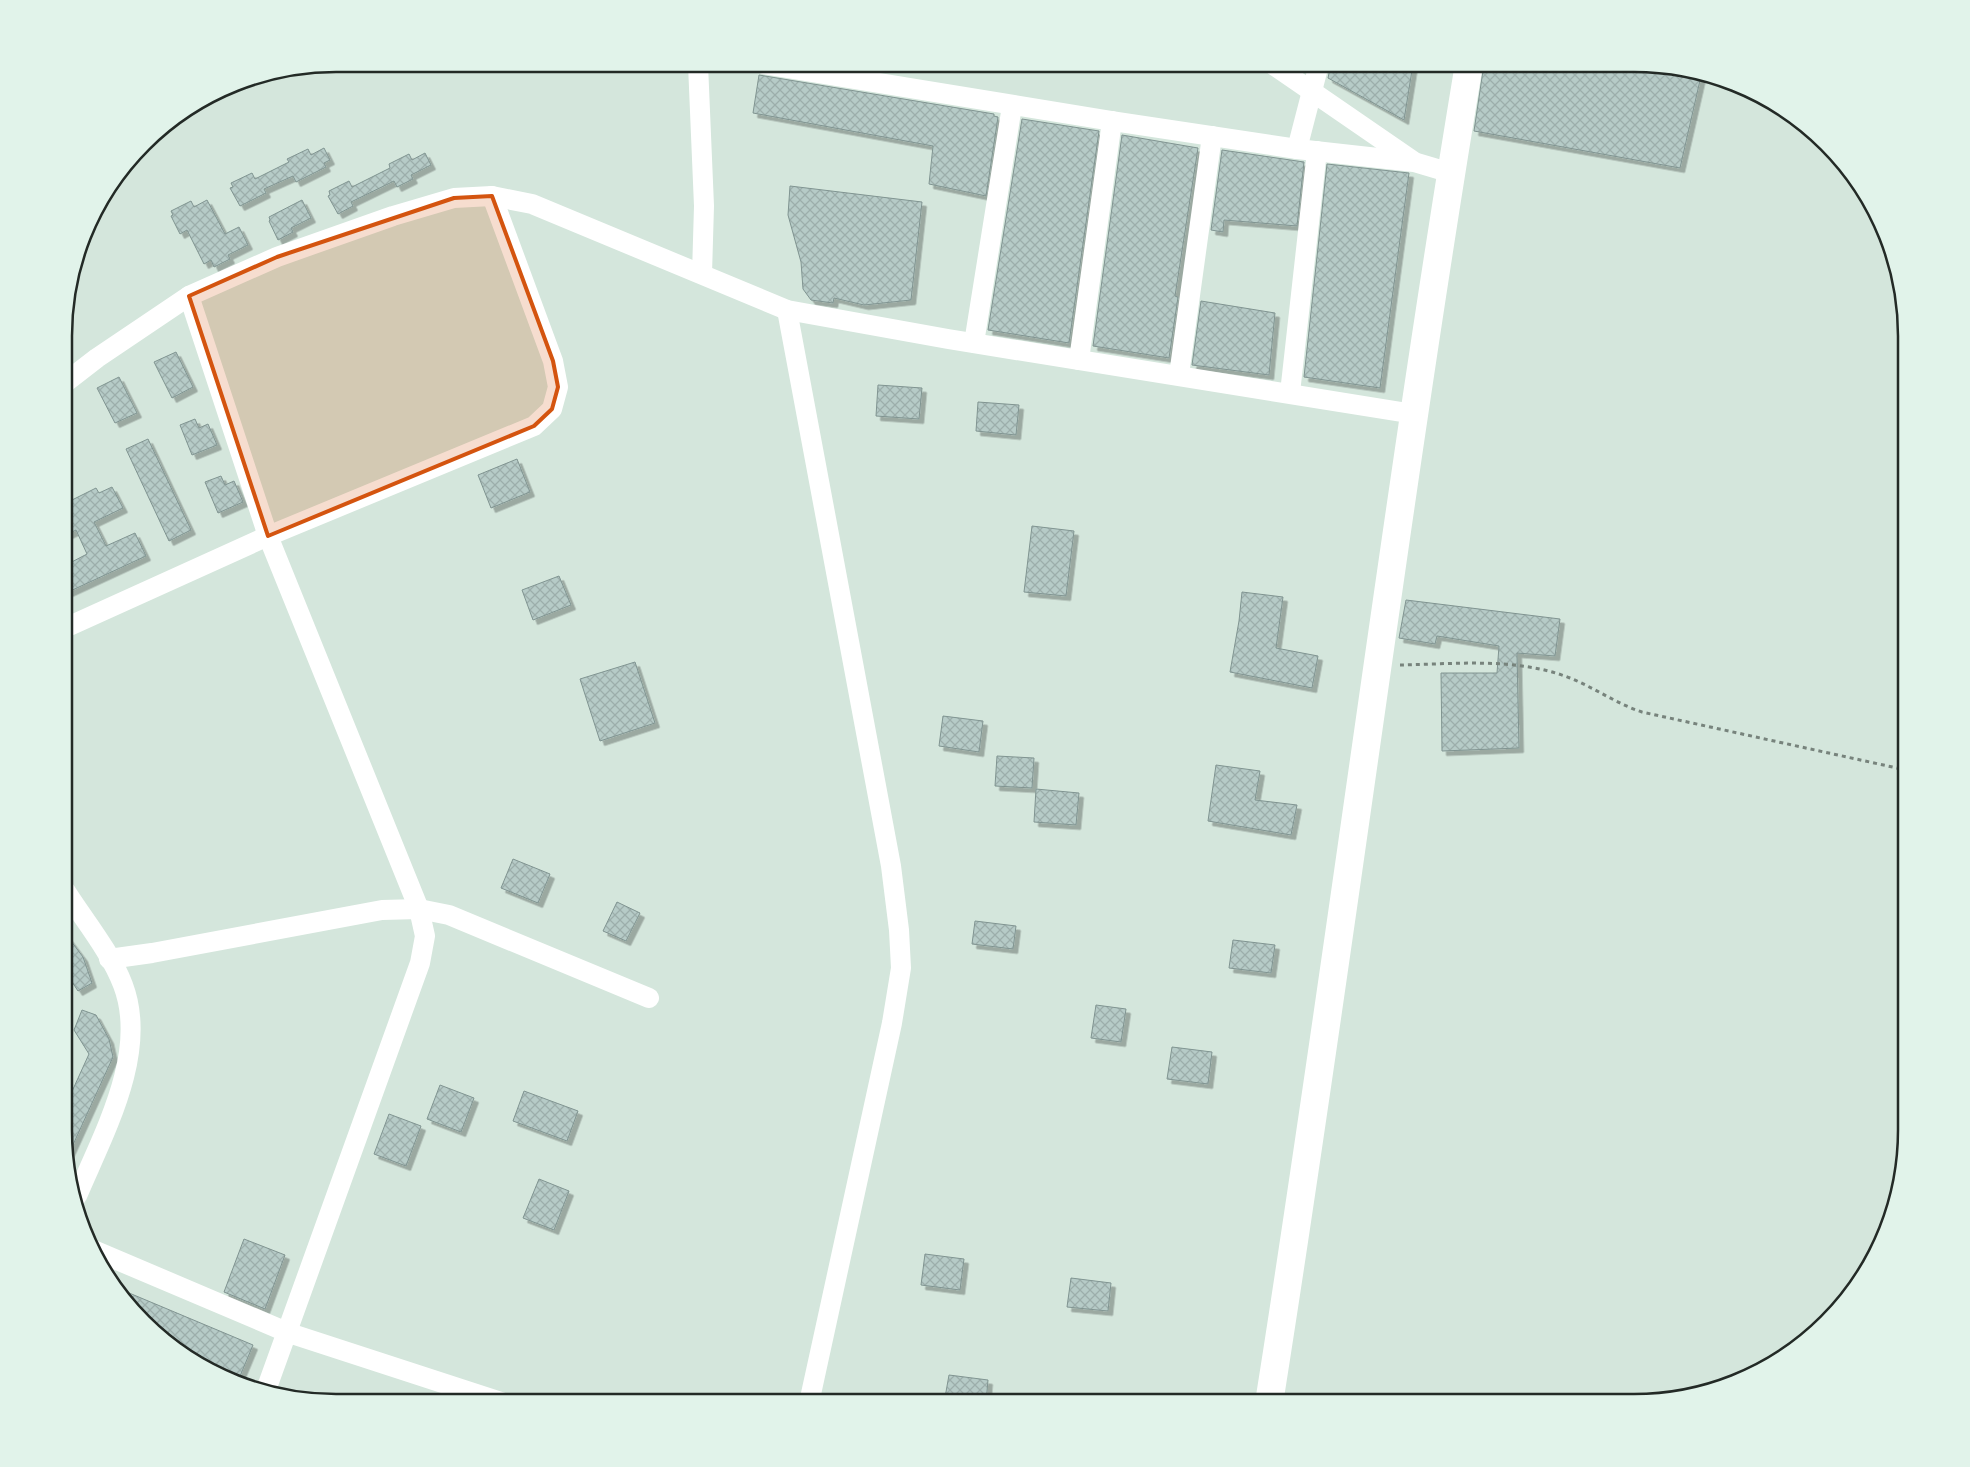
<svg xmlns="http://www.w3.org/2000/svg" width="1970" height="1467" font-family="'Source Serif 4',serif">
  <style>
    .building { fill: url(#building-cross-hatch); stroke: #809491; filter: url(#shadow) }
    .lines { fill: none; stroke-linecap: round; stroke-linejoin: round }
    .path { stroke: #77837c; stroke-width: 3; stroke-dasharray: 4 4; stroke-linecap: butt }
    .minor { stroke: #fff; stroke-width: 20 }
    .secondary { stroke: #fff; stroke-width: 28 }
    .marked { fill: #d4540f; fill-opacity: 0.2; stroke: #d4540f; stroke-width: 4; stroke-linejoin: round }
    .rim { fill: none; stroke: #232a26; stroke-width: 2.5 }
  </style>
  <defs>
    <pattern id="building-cross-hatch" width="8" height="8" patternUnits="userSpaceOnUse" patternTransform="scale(1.25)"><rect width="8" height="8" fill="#b6cbc7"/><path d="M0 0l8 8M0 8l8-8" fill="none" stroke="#9caeab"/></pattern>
    <filter id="shadow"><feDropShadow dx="4.5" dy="4.5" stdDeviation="0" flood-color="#0004"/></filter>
  </defs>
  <rect width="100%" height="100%" fill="#d4e6dc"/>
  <g class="building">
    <polygon points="1331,64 1413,64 1404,120 1328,78"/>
    <polygon points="1484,64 1651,64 1701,76 1680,168 1474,131"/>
    <polygon points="759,75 994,114 994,116 998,117 986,196 929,184 933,146 753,113"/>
    <polygon points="1022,119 1099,131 1069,343 988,330"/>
    <polygon points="1122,135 1198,148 1175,296 1178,297 1169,358 1093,346"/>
    <polygon points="324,148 330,160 324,163 326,167 296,182 293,176 264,189 266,193 240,206 230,188 233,187 231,183 252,173 255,179 289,162 287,159 308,149 311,155"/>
    <polygon points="1222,150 1304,162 1297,226 1224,220 1223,232 1211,230"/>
    <polygon points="425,153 431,165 411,175 413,179 397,187 394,181 351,202 353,206 338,214 328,196 330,195 329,191 349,181 352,187 390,168 389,164 409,154 412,160"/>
    <polygon points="1327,164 1409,173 1380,388 1304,377"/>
    <polygon points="790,186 922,202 911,300 864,305 834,298 833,303 811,300 803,289 801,262 788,215"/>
    <polygon points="207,200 225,234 239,227 248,245 228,255 230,259 214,267 211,260 204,264 187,230 180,234 171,216 173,215 171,211 191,201 194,207"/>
    <polygon points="302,200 311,218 291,228 293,232 278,240 269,221 270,220 269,217"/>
    <polygon points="1201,301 1275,313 1269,375 1192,365"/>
    <polygon points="176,352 193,387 172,398 154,362"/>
    <polygon points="119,377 137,413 115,423 97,388"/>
    <polygon points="878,385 922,388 919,419 876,416"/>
    <polygon points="978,402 1019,405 1016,435 976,431"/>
    <polygon points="195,419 199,428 208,424 217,445 192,455 180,425"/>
    <polygon points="148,439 191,530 169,541 126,449"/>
    <polygon points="517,459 530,492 491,508 478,475"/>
    <polygon points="221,476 225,485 234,481 243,502 218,513 205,482"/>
    <polygon points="112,487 123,508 94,522 106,546 135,533 146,556 66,593 66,565 87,554 76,530 66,535 66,503 96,488 99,493"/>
    <polygon points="1032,526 1074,531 1066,596 1024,592"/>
    <polygon points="559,576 571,605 533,620 522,590"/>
    <polygon points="1242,592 1283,597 1276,648 1318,656 1312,688 1230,672 1239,621"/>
    <polygon points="1406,600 1560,619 1555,656 1517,653 1519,748 1442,751 1441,673 1497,673 1499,646 1437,636 1435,644 1399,638"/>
    <polygon points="635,662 655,723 600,741 580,679"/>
    <polygon points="943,716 983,721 979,752 939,746"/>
    <polygon points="997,756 1034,758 1032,788 995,786"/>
    <polygon points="1216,765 1260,771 1255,800 1297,805 1291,835 1208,821"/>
    <polygon points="1036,789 1079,793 1076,825 1034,822"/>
    <polygon points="513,859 550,874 538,903 501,888"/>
    <polygon points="617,902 640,913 626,941 603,931"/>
    <polygon points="975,921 1016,926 1013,949 972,944"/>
    <polygon points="65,933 83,957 92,983 78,991 65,971"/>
    <polygon points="1233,940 1275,945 1271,973 1229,968"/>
    <polygon points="1096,1005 1126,1009 1121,1042 1091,1038"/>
    <polygon points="82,1010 96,1015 109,1039 113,1057 67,1158 64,1148 64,1109 89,1054 74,1030"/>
    <polygon points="1172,1047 1212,1052 1208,1084 1167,1079"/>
    <polygon points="440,1085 474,1098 461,1132 427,1119"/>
    <polygon points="524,1091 578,1111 567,1141 513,1121"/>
    <polygon points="389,1114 421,1126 406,1166 374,1154"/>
    <polygon points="539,1179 569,1191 554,1230 523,1218"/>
    <polygon points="244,1239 285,1255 265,1309 224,1292"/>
    <polygon points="925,1254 964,1259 960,1290 921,1285"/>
    <polygon points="1071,1278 1111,1283 1108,1311 1067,1307"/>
    <polygon points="122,1290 253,1345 238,1381 211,1369 157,1336"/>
    <polygon points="949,1375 988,1380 986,1403 944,1403"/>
  </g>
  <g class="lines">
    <path class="path" d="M1400 665C1456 664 1517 657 1570 678 1595 688 1617 704 1642 712L1906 770"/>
    <g class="minor">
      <polyline points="698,64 704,206 702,274"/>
      <polyline points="763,64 1112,121 1297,149 1414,162 1451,173"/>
      <polyline points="1272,64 1413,161"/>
      <polyline points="1297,149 1319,64"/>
      <polyline points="189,296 268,536 419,909 425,936 420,963 266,1390"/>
      <polyline points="787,310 891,866 899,930 901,968 892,1023 809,1403"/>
      <polyline points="974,343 1012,106"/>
      <polyline points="1079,360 1112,121"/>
      <polyline points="1179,375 1212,136"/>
      <polyline points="66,382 97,358 189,296 277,257 393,216 454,198 492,196 532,204 787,310 948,339 1414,414"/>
      <polyline points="1290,393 1317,151"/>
      <polyline points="65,628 268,536 534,426 552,409 558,387 553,361 492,196"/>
      <path d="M65 890C84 920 110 951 123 985 149 1053 103 1134 77 1196"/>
      <polyline points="109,959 152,953 382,910 419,909 449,915 649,998"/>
      <polyline points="91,1249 289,1333 504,1403"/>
    </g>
    <path class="secondary" d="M1269 1403C1340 957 1395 509 1469 64"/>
  </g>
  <path class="marked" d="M492 196 553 361 558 387 552 409 534 426 268 536 189 296 277 257 454 198Z"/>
  <path d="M0 0H1970V1467H0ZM336 72H1634A264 264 0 0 1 1898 336V1130A264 264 0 0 1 1634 1394H336A264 264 0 0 1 72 1130V336A264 264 0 0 1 336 72Z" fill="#e1f3ea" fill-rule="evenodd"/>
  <path class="rim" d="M336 72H1634A264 264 0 0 1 1898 336V1130A264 264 0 0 1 1634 1394H336A264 264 0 0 1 72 1130V336A264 264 0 0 1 336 72Z"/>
</svg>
